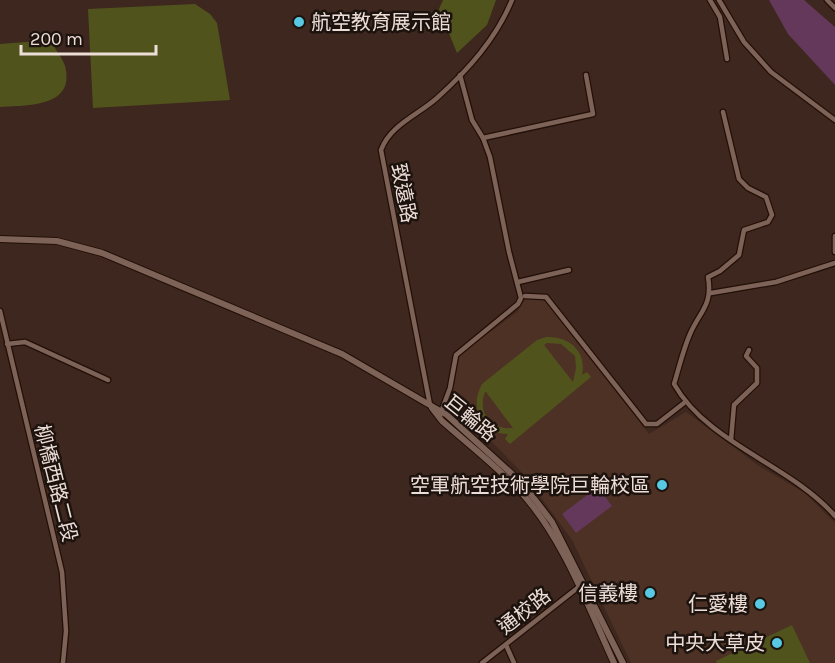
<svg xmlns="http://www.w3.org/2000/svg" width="835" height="663" font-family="Karla,'Noto Sans TC',sans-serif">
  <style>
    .built { fill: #4d3125 }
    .green { fill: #51531c; fill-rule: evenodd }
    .water { fill: #63385b }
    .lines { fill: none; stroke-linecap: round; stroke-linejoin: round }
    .minor-casing { stroke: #230f07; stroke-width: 7 }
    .tertiary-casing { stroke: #230f07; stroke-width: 8 }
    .minor { stroke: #7c6257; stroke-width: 4.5 }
    .tertiary { stroke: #7c6257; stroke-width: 6 }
    .poi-dot { fill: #57c9e2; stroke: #1d130e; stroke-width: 2 }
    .labels { text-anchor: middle; stroke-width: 5; stroke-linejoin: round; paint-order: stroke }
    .poi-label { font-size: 20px; fill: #edddd7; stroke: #1d130e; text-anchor: end }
    .street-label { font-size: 20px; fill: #edddd7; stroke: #1d130e }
  </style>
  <rect width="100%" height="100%" fill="#3d271e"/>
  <polygon class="built" points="543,298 649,434 686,412 759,466 805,493 835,523 835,663 631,663 572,540 526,477 451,400 459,355 517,312 525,299"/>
  <g class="green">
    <polygon points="443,0 496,0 487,25 457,53 439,9"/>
    <polygon points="195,4 210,14 217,23 230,100 93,108 88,9"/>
    <path d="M52 40C54 50 62 56 65 66 76 108 26 105 0 107V44Z"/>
    <path d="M546 337C569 336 587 351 582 375L587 372 591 377 510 444 505 439 508 434C480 434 469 407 482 384L537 340ZM547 343 561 344 575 356 576 368 573 382 544 345ZM485 392H486L513 428C491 430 477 413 485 392Z"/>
    <polygon points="792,625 810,663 717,663 716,661"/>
  </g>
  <g class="water">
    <polygon points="769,0 804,0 835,27 835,85 788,34"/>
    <polygon points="598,487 612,506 576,533 562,514"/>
  </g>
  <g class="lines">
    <g class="minor-casing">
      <g id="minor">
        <polyline points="710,0 720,17 727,59"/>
        <polyline points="719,0 744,42 771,72 835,120"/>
        <polyline points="827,0 835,8"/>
        <path d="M723 112 739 179 748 188 766 197 772 215 768 222 744 230 739 255 720 271 708 277C713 305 700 311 690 334 683 350 679 368 674 384 708 444 791 465 835 516"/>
        <polyline points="483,138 593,114 586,75"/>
        <polyline points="835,236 835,252"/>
        <polyline points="518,282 569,270"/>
        <polyline points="711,293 776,282 835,263"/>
        <polyline points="525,296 546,297 646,424 657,424 684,403"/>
        <polyline points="0,311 62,572 66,631 63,663"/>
        <polyline points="7,344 25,342 108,380"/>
        <path d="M430 405 381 150C390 125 418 115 437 98 468 70 496 39 512 0"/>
        <polyline points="440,415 450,388 456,355 518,304 521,298 509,252 490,157 483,138 472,120 460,75"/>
        <polyline points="731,440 734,405 757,383 757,368 746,356 749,350"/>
        <polyline points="506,645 514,663"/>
        <polyline points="482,663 580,586"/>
      </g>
    </g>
    <g class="tertiary-casing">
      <g id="tertiary">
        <polyline points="0,239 57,241 102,253 342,354 447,415 523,484 552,522 623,663"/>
        <path d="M432 408 442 421C467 443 494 464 517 488 561 533 588 606 614 663"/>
      </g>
    </g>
    <use href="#minor" class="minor"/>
    <use href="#tertiary" class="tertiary"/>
  </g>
  <g class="poi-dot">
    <circle cx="299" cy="22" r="6"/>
    <circle cx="662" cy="485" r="6"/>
    <circle cx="650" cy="593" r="6"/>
    <circle cx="760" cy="604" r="6"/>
    <circle cx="777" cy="643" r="6"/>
  </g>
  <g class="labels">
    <g class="poi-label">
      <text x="311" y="29" text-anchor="start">航空教育展示館</text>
      <text x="650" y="492">空軍航空技術學院巨輪校區</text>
      <text x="638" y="600">信義樓</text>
      <text x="748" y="611">仁愛樓</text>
      <text x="765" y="650">中央大草皮</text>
    </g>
    <g class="street-label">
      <text transform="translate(404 193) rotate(79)" y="7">致遠路</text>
      <text transform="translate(471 418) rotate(39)" y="7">巨輪路</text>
      <text transform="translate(56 483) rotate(76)" y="7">柳橋西路二段</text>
      <text transform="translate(524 611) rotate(-38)" y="7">通校路</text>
    </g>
  </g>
  <path d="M21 45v9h135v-9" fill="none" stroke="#edddd7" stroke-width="3"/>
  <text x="30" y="45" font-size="18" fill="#edddd7" stroke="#1d130e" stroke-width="4.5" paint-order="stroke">200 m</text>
</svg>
